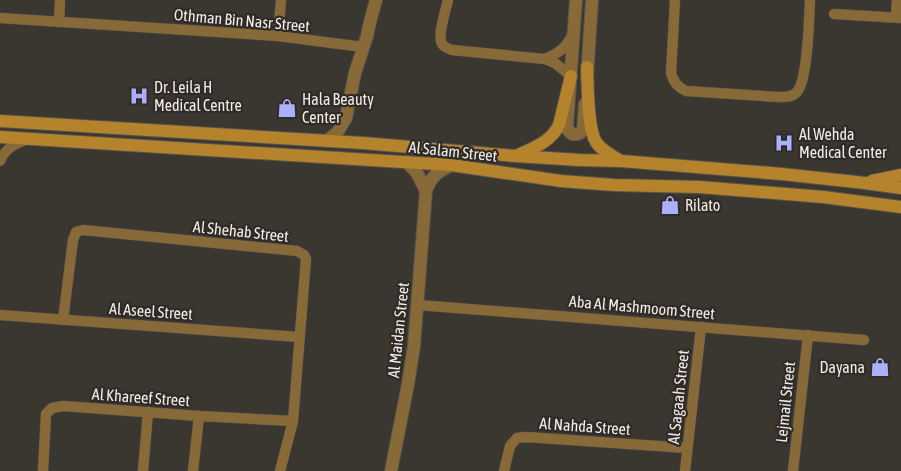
<svg xmlns="http://www.w3.org/2000/svg" width="901" height="471" font-family="'Asap Condensed',sans-serif">
  <style>
    .lines { fill: none; stroke-linecap: round; stroke-linejoin: round }
    .minor-casing { stroke: #57534e; stroke-width: 11 }
    .tertiary-casing { stroke: #57534e; stroke-width: 14 }
    .secondary-casing { stroke: #57534e; stroke-width: 14 }
    .minor { stroke: #886938; stroke-width: 10 }
    .tertiary { stroke: #886938; stroke-width: 12 }
    .secondary { stroke: #b6832d; stroke-width: 12 }
    .labels { text-anchor: middle; stroke-width: 4.5; stroke-linejoin: round; paint-order: stroke }
    .street-label { font-size: 16px; fill: #efece9; stroke: #302b26 }
    .poi-label { font-size: 16px; fill: #efece9; stroke: #302b26; text-anchor: start }
  </style>
  <rect width="100%" height="100%" fill="#3a3630"/>
  <g class="lines">
    <g class="minor-casing">
      <g id="minor">
        <path d="M448 0C446 10 437 35 442 44 444 47 449 49 452 50L545 59 555 63 571 76"/>
        <path d="M675 0 671 73C674 83 678 87 686 91L779 97C786 97 793 97 797 92 808 79 809 19 810 0"/>
        <polyline points="834,14 901,18"/>
        <polyline points="896,17 897,0"/>
        <polyline points="0,18 278,36 363,47"/>
        <polyline points="59,22 60,0"/>
        <polyline points="278,36 281,0"/>
        <path d="M545 59C559 53 566 48 573 34"/>
        <path d="M0 161C5 149 14 144 25 140"/>
        <polyline points="418,305 864,340"/>
        <polyline points="0,315 299,337"/>
        <polyline points="63,320 73,240 76,232 83,230 297,251 304,255 306,259 293,421 280,471"/>
        <polyline points="43,471 46,414 52,408 63,406 199,416 293,421"/>
        <polyline points="143,471 148,412"/>
        <polyline points="193,471 199,416"/>
        <polyline points="504,471 510,446 517,438 526,437 687,448"/>
        <polyline points="685,471 701,327"/>
        <polyline points="793,471 808,335"/>
      </g>
    </g>
    <g class="tertiary-casing">
      <g id="tertiary">
        <path d="M576 0 567 125V129L572 134C577 135 580 134 583 130L585 104"/>
        <polyline points="587,77 592,0"/>
        <polyline points="327,141 337,133 346,118 355,73 367,36 370,22 376,0"/>
        <polyline points="407,162 417,173 426,191"/>
        <path d="M391 471 408 384 414 346 426 191C431 176 438 172 451 165"/>
      </g>
    </g>
    <g class="secondary-casing">
      <g id="secondary">
        <path d="M587 67C588 85 587 128 596 142 602 151 612 156 621 161"/>
        <polyline points="0,121 363,143 515,156 580,160 621,161 782,174 865,183 901,188"/>
        <polyline points="0,137 451,165 561,181 614,185 699,187 823,197 901,207"/>
        <path d="M516 156C533 148 551 142 559 125L571 76"/>
        <polyline points="872,181 901,175"/>
      </g>
    </g>
    <use href="#minor" class="minor"/>
    <use href="#tertiary" class="tertiary"/>
    <use href="#secondary" class="secondary"/>
  </g>
  <defs>
    <g id="hospital-bare" transform="scale(1.5)"><path d="M-5-5h3v3.5h4V-5h3V5h-3V1.5h-4V5h-3Z" fill="#acaffb" stroke="#302b26" stroke-width="2.5" paint-order="stroke"/></g>
    <g id="shop-bare" transform="scale(1.5)"><path d="M-5-2.5h2.3a2.7 3.5 0 0 1 5.4 0H5L5.5 6h-11ZM-1.5-2.5h3a1.5 2.3 0 0 0-3 0Z" fill="#acaffb" stroke="#302b26" stroke-width="2.5" paint-order="stroke"/></g>
  </defs>
  <g fill-rule="evenodd">
    <use href="#hospital-bare" x="139" y="96"/>
    <use href="#shop-bare" x="287" y="108"/>
    <use href="#hospital-bare" x="784" y="143"/>
    <use href="#shop-bare" x="670" y="205"/>
    <use href="#shop-bare" x="880" y="367"/>
  </g>
  <g class="labels">
    <g class="street-label">
      <text transform="translate(242 20) rotate(5)" y="6">Othman Bin Nasr Street</text>
      <text transform="translate(453 151) rotate(6)" y="6">Al Salam Street</text>
      <text transform="translate(241 231) rotate(6)" y="6">Al Shehab Street</text>
      <text transform="translate(642 307) rotate(5)" y="6">Aba Al Mashmoom Street</text>
      <text transform="translate(151 311) rotate(4)" y="6">Al Aseel Street</text>
      <text transform="translate(398 330) rotate(-84)" y="6">Al Maidan Street</text>
      <text transform="translate(141 397) rotate(4)" y="6">Al Khareef Street</text>
      <text transform="translate(678 397) rotate(-84)" y="6">Al Sagaah Street</text>
      <text transform="translate(785 402) rotate(-84)" y="6">Lejmail Street</text>
      <text transform="translate(585 426) rotate(4)" y="6">Al Nahda Street</text>
    </g>
    <g class="poi-label">
      <text x="154" y="93">Dr. Leila H<tspan x="154" dy="18">Medical Centre</tspan></text>
      <text x="302" y="105">Hala Beauty<tspan x="302" dy="18">Center</tspan></text>
      <text x="799" y="140">Al Wehda<tspan x="799" dy="18">Medical Center</tspan></text>
      <text x="685" y="211">Rilato</text>
      <text x="865" y="373" text-anchor="end">Dayana</text>
    </g>
  </g>
</svg>
